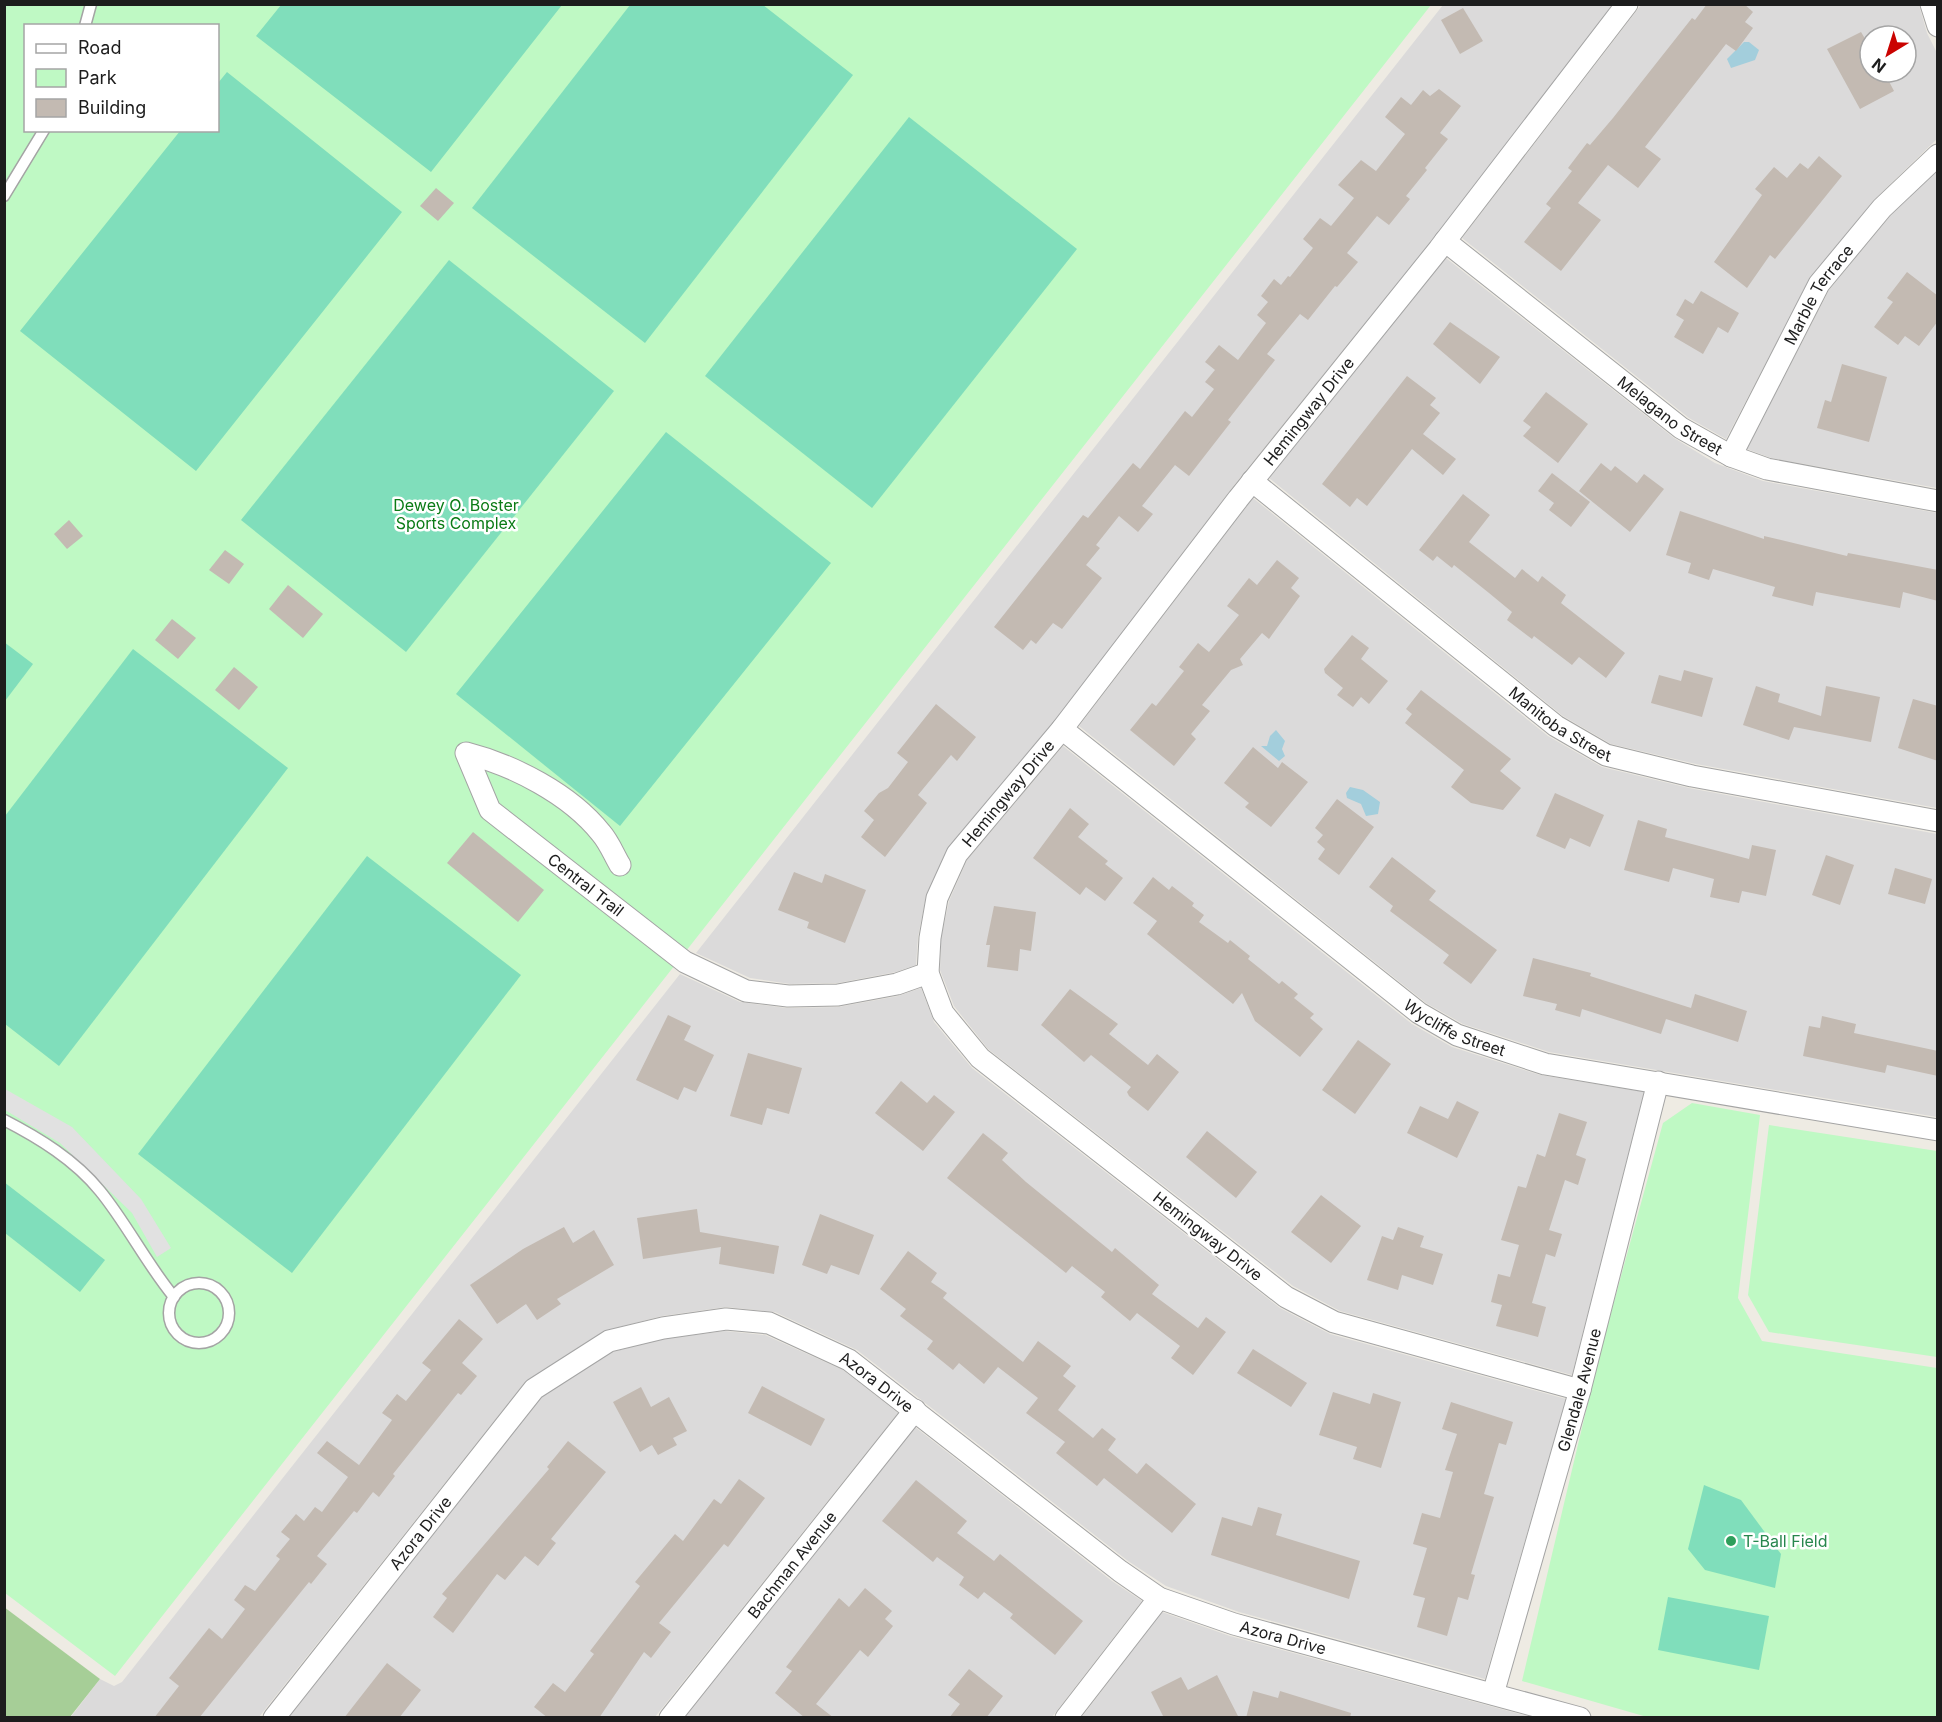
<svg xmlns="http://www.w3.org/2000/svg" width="1942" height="1722" font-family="Inter,sans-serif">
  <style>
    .residential { fill: #dbdada; fill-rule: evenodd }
    .forest { fill: #a6ce97 }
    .park { fill: #bff9c4; fill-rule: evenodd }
    .pitch { fill: #80debb }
    .parking { fill: #e1e1e1 }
    .water { fill: #a3cedc }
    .building { fill: #c3bab2 }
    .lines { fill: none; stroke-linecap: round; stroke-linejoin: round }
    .service-casing { stroke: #a4a4a4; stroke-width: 13 }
    .minor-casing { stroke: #a4a4a4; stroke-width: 23 }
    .service { stroke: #fff; stroke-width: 10 }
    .minor { stroke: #fff; stroke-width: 21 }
    .leisure-dot { fill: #2e9e5b; stroke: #fff; stroke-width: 2 }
    .labels { text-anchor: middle; stroke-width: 5; stroke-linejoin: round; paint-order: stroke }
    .street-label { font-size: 16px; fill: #1d1d1d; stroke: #fff }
    .park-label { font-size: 16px; fill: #0b7b16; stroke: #fff }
    .leisure-label { font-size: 16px; fill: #27864d; stroke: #fff; text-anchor: start }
  </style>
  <rect width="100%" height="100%" fill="#eeebe3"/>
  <g class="residential">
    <polygon points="1443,5 1613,5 1437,234 1235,484 1054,722 949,847 926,897 918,937 916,965 896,972 838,983 790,984 750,978 696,953"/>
    <path d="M1641 5H1919L1927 33 1937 53V139L1874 200 1811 277 1726 439 1689 418 1462 238ZM1870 36H1906V72H1870Z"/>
    <polygon points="1937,170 1937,488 1771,458 1747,449 1829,290 1890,216"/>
    <polygon points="1446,258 1674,438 1715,463 1763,481 1937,513 1937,808 1696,764 1611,744 1563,716 1269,478"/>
    <polygon points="1253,498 1548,736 1602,767 1689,788 1937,834 1937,1117 1549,1052 1463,1024 1426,1003 1079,726"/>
    <polygon points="1063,746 1412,1024 1452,1047 1540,1075 1644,1092 1572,1375 1340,1311 1293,1286 988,1049 954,1006 940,970 941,938 949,901 967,860"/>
    <polygon points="680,974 740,1002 786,1008 838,1007 898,996 921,988 934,1022 972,1068 1280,1308 1330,1334 1566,1399 1485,1679 1239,1612 1166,1586 1128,1561 857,1350 775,1312 726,1307 662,1316 604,1331 525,1382 259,1717 70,1718 100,1679 114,1686 122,1682"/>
    <polygon points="725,1331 765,1335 843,1370 898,1413 655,1717 288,1718 541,1397 612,1352 663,1339"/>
    <polygon points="915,1427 1112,1581 1142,1601 1052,1717 684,1718"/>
    <polygon points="1162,1612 1230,1636 1531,1717 1081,1718"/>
  </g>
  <polygon class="forest" points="4,1607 100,1679 70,1717 5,1717"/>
  <g class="park">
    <path d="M5 5H1431L115 1676 5 1593ZM26 26H218V130H26Z"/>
    <polygon points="1692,1103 1760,1115 1738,1298 1762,1341 1937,1368 1937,1717 1647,1717 1522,1681 1598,1360 1663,1123"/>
    <polygon points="1769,1125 1937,1151 1937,1357 1769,1332 1748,1295"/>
  </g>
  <g class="pitch">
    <polygon points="281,5 281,4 562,5 431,172 256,36"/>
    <polygon points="630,5 763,5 853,75 645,343 472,208"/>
    <polygon points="227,72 402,212 196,471 20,331 180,131 218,130 218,83"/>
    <polygon points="909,117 1077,249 872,508 705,376"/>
    <polygon points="449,260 614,391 406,652 241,520"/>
    <polygon points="666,432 831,563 620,826 456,694"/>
    <polygon points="4,642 33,664 5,701 4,701"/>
    <polygon points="133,649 288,768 59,1066 5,1024 5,816"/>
    <polygon points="367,856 521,975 292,1273 138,1154"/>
    <polygon points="4,1182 105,1260 80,1292 5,1233"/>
    <polygon points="1704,1485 1741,1500 1781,1554 1775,1588 1705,1570 1688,1549"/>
    <polygon points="1668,1597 1769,1616 1759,1670 1658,1650"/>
  </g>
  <polygon class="parking" points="5,1089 72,1127 141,1199 171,1248 157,1257 132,1213 60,1143 5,1110"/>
  <g class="water">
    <polygon points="1744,42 1749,42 1759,50 1755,60 1731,68 1727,59"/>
    <polygon points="1276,730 1285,741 1282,749 1285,756 1279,761 1261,746 1267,746 1270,736"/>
    <polygon points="1350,787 1363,790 1380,802 1378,814 1366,816 1361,804 1347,798 1346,793"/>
  </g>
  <g class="building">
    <polygon points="1707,4 1744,4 1753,12 1745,22 1753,28 1736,51 1726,44 1645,147 1661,159 1638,188 1608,165 1578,203 1601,220 1561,271 1524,242 1551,208 1546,204 1572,171 1568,168 1587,143 1590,145 1613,118 1692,18 1695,20"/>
    <polygon points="1463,8 1483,41 1460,54 1441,20"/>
    <polygon points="1861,32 1870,47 1870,72 1884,72 1894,91 1860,109 1827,49"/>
    <polygon points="1439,89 1461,106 1440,133 1448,139 1425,168 1427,170 1406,196 1410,199 1389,225 1377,216 1347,253 1358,262 1337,287 1335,286 1308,320 1300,314 1267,354 1275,360 1228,420 1231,422 1189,476 1175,465 1142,506 1153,514 1138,532 1119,516 1096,545 1100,548 1086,565 1102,578 1062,629 1053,623 1036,644 1031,640 1023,650 994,627 1083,515 1088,518 1133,463 1140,469 1185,411 1192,417 1214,389 1205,382 1215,370 1205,362 1219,345 1238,360 1266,323 1257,315 1268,302 1261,296 1274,279 1281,285 1288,276 1290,277 1313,248 1303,239 1320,218 1331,226 1354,198 1338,185 1361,160 1376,171 1405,134 1385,117 1401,97 1411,105 1423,90 1430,96"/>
    <polygon points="1819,156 1842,176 1775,259 1770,255 1747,288 1714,262 1762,195 1755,189 1774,167 1787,178 1800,163 1808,169"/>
    <polygon points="436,188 454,203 438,221 420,206"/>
    <polygon points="1907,272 1938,296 1938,321 1919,346 1905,336 1898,345 1874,327 1893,302 1887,298"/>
    <polygon points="1701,291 1739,313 1728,333 1718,327 1703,354 1674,337 1684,320 1676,315 1685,299 1693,304"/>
    <polygon points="1450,322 1500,357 1480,384 1433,344"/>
    <polygon points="1842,364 1887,377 1869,442 1817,428 1825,400 1831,402"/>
    <polygon points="1407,376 1436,398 1430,405 1440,413 1423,434 1456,459 1443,475 1412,449 1367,506 1357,498 1350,507 1322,484"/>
    <polygon points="1546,392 1588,424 1558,463 1523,436 1531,427 1523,421"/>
    <polygon points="1601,463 1611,471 1615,466 1637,483 1644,474 1664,489 1630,532 1579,491"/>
    <polygon points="1552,473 1590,502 1571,527 1549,510 1554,503 1538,491"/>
    <polygon points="1463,494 1490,515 1469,542 1515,578 1522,569 1538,582 1542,576 1566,595 1561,603 1625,653 1606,678 1579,657 1572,665 1534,636 1532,639 1507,620 1512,612 1489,593 1454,565 1452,568 1437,556 1433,561 1419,550"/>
    <polygon points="1680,511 1764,539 1764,536 1847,556 1848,553 1938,570 1938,601 1903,592 1900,608 1816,592 1813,606 1772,596 1775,587 1713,569 1709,580 1688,573 1691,563 1666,555"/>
    <polygon points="69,520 83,536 67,549 54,534"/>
    <polygon points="225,550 244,564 229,584 209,570"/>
    <polygon points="1277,560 1299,578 1291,588 1300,596 1269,639 1262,633 1240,659 1243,665 1231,670 1202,705 1210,711 1191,734 1196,739 1174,766 1130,730 1152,703 1156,706 1184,671 1179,667 1198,643 1209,652 1239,615 1227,606 1249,578 1257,585"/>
    <polygon points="288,585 323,614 303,638 269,609"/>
    <polygon points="172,619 196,638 178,659 155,640"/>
    <polygon points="1352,635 1369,648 1361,659 1388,681 1369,704 1361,697 1353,707 1337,695 1343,688 1325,673 1324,669"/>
    <polygon points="234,667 258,687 239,710 215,690"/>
    <polygon points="1684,670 1713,678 1702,717 1651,703 1659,675 1681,681"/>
    <polygon points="1756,686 1780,694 1778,702 1821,716 1826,686 1880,697 1871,742 1794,727 1789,740 1743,725"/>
    <polygon points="1421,690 1511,759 1500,771 1521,788 1503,810 1471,803 1451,787 1464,770 1405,723 1412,714 1406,709"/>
    <polygon points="1913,699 1938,706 1938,761 1898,748"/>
    <polygon points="936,704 976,737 957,761 951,755 918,795 927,803 885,857 861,837 874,820 864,811 879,793 888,788 908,762 897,753"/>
    <polygon points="1253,747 1278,768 1282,762 1308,782 1271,827 1245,807 1249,803 1224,783"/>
    <polygon points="1555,793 1604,815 1590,847 1570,838 1565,849 1536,836"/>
    <polygon points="1337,799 1374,827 1339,875 1318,859 1325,849 1317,842 1323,835 1315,828"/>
    <polygon points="1070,808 1089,824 1078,837 1108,861 1105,864 1123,878 1105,901 1086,887 1080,895 1033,858"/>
    <polygon points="1638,820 1667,829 1665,837 1749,859 1752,845 1776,850 1766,896 1742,891 1739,903 1710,897 1714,879 1673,868 1669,882 1624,870"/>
    <polygon points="473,832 544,890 518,922 447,863"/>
    <polygon points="1826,855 1854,865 1840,905 1812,895"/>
    <polygon points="1392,857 1436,891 1429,900 1497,950 1471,984 1443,963 1449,955 1390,911 1393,906 1369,887"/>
    <polygon points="1895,868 1932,879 1925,904 1888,894"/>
    <polygon points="794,872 822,883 825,874 866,890 845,943 807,928 809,922 778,910"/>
    <polygon points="1153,877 1169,890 1172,886 1194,903 1192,906 1204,915 1199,922 1228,943 1230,940 1250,956 1248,959 1279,984 1282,981 1298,994 1294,998 1314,1014 1310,1018 1323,1029 1300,1057 1255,1021 1242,993 1233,1004 1147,934 1157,921 1133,903"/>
    <polygon points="994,906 1036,912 1031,951 1020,949 1018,971 987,967 990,945 986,945"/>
    <polygon points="1533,958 1591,973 1590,976 1691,1008 1695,994 1747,1011 1738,1042 1666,1019 1661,1034 1582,1009 1580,1017 1555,1010 1557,1004 1523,996"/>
    <polygon points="1070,989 1118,1024 1109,1034 1148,1065 1157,1054 1179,1072 1148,1111 1129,1096 1127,1092 1131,1087 1091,1055 1084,1062 1041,1025"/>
    <polygon points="668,1015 691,1026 684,1040 714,1055 696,1092 684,1087 678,1100 636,1080"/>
    <polygon points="1822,1016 1856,1024 1854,1033 1938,1051 1938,1076 1887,1065 1885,1073 1803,1056 1809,1026 1820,1028"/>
    <polygon points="1358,1040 1391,1064 1355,1114 1322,1090"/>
    <polygon points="748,1053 802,1068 789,1114 767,1108 762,1125 730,1116"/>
    <polygon points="901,1081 927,1103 934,1095 955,1112 923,1151 875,1113"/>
    <polygon points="1457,1101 1479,1112 1457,1158 1407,1133 1420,1106 1448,1119"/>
    <polygon points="1559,1113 1587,1122 1576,1155 1586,1159 1578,1185 1565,1180 1549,1230 1562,1234 1555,1257 1546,1254 1532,1303 1546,1307 1538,1337 1496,1326 1502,1305 1491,1302 1498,1274 1510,1277 1519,1245 1501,1240 1518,1186 1526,1188 1537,1154 1545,1157"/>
    <polygon points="1207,1131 1257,1172 1236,1198 1186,1157"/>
    <polygon points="983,1133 1008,1153 1002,1160 1026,1182 1112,1252 1115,1248 1159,1285 1152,1294 1198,1328 1206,1317 1226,1332 1193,1375 1171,1358 1180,1346 1137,1313 1130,1321 1101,1297 1105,1292 1072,1266 1066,1273 947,1178"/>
    <polygon points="1321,1195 1361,1226 1331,1263 1291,1232"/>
    <polygon points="697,1209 700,1232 779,1246 774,1274 719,1264 721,1247 643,1259 637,1218"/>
    <polygon points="820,1214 874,1235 859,1275 831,1265 827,1274 802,1265"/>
    <polygon points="564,1227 573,1243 594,1230 614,1265 557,1299 561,1304 537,1320 526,1304 497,1324 470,1285 523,1249"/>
    <polygon points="1398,1227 1424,1236 1420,1247 1443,1254 1433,1285 1402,1275 1398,1290 1367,1280 1382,1236 1393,1240"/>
    <polygon points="908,1251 937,1273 931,1282 947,1293 943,1298 1023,1362 1038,1341 1071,1366 1063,1376 1076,1386 1058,1410 1093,1438 1102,1428 1116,1439 1108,1450 1137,1474 1146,1463 1196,1504 1172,1533 1104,1478 1097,1486 1056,1453 1065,1442 1026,1413 1038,1398 998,1367 984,1384 959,1363 953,1370 927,1349 933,1341 900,1316 906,1309 880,1289"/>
    <polygon points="459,1319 483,1339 462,1363 477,1376 461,1395 458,1393 393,1474 395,1476 379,1497 373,1492 357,1513 354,1511 317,1556 327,1564 311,1584 309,1582 199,1718 154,1718 179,1686 169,1678 209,1628 222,1639 245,1609 234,1600 245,1585 255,1591 280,1559 276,1556 290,1539 281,1532 296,1514 304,1521 315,1507 322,1512 348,1477 317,1453 327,1441 359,1465 392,1420 382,1413 397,1394 406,1401 431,1370 422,1363"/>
    <polygon points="1253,1349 1307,1383 1291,1407 1237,1373"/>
    <polygon points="762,1386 825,1419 811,1446 748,1413"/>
    <polygon points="641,1387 651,1407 669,1397 687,1431 673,1438 677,1445 658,1455 652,1445 640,1452 613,1402"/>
    <polygon points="1333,1392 1370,1404 1373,1393 1401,1402 1381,1468 1353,1459 1357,1447 1319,1435"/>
    <polygon points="1451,1402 1513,1422 1506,1445 1499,1443 1484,1494 1494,1497 1471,1574 1475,1575 1468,1600 1458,1597 1447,1636 1417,1627 1425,1598 1413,1595 1427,1548 1413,1544 1422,1513 1440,1518 1453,1472 1445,1470 1457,1434 1442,1429"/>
    <polygon points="568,1441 606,1472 551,1539 556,1543 538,1566 525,1556 505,1580 497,1574 453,1633 433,1617 447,1598 442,1594 549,1469 547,1467"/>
    <polygon points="739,1479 765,1498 728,1547 724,1544 659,1623 671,1632 651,1658 644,1652 599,1718 548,1718 534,1707 553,1683 565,1692 594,1654 590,1651 640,1586 635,1582 675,1534 683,1541 714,1499 721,1504"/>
    <polygon points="916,1480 967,1521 957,1533 994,1561 1000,1554 1083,1621 1055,1655 1010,1618 1013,1614 984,1592 978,1599 959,1585 964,1577 937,1557 933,1562 882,1521"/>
    <polygon points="1258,1507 1282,1514 1276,1535 1360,1561 1349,1599 1211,1555 1222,1517 1252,1526"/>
    <polygon points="865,1588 892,1611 885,1619 893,1626 868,1657 860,1650 816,1704 834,1718 805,1718 775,1693 792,1671 786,1667 839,1598 849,1607"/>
    <polygon points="387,1663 421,1690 399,1718 344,1718"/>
    <polygon points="969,1669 1003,1696 986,1718 949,1718 960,1704 948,1695"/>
    <polygon points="1217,1675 1239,1718 1164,1718 1151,1692 1181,1677 1188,1690"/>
    <polygon points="1253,1691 1278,1698 1280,1691 1351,1713 1350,1718 1246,1718"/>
  </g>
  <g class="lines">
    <g class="service-casing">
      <g id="service">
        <polyline points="85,26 91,4"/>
        <polyline points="4,196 44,130"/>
        <path d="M4 1120C39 1138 75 1160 100 1191 127 1224 146 1263 174 1297"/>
        <circle cx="199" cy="1313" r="30"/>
      </g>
    </g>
    <g class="minor-casing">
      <g id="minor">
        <polyline points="1931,4 1938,26"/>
        <path id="s1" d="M1445 241 1681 428 1731 456 1767 469 1938 501"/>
        <path id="s2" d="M1731 456 1819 284 1882 208 1938 155"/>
        <path id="s3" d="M1252 481 1556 726 1606 755 1692 776 1938 821"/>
        <path id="s4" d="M1062 729 1419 1013 1457 1035 1545 1064 1938 1130"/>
        <path id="s5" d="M620 865C614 855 609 842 601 833 570 794 513 765 466 753L490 810 685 962 746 991 788 996 838 995 897 984 928 973"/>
        <path id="s6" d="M1580 1390 1334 1322 1286 1297 980 1058 943 1013 928 973 930 938 937 898 957 854 1062 729 1238 499 1439 249 1627 4"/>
        <path id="s7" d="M1493 1694 1580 1390 1658 1082"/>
        <path id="s8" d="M274 1718 534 1389 609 1341 663 1328 726 1319 769 1323 849 1360 1120 1571 1159 1598 1234 1624 1580 1718"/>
        <path id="s9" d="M670 1718 915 1410"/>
        <polyline points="1066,1718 1159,1598"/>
      </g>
    </g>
    <use href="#service" class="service"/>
    <use href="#minor" class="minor"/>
  </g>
  <circle class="leisure-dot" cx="1731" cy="1541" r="6"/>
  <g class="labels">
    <g class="street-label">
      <text dy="6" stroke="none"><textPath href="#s2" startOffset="184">Marble Terrace</textPath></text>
      <text dy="6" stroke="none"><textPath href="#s6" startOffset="1488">Hemingway Drive</textPath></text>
      <text dy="6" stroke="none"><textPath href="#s1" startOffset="285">Melagano Street</textPath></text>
      <text dy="6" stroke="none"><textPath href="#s3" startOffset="393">Manitoba Street</textPath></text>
      <text dy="6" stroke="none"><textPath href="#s6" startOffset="1002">Hemingway Drive</textPath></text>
      <text dy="6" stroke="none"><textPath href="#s5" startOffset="380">Central Trail</textPath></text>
      <text dy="6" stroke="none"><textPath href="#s4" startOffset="495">Wycliffe Street</textPath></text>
      <text transform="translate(1208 1236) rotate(38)" y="6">Hemingway Drive</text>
      <text dy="6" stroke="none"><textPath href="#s8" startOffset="794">Azora Drive</textPath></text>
      <text dy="6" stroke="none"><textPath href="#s7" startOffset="316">Glendale Avenue</textPath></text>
      <text dy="6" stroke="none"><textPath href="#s8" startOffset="236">Azora Drive</textPath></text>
      <text dy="6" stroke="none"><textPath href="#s9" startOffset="196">Bachman Avenue</textPath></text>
      <text dy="6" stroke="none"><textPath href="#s8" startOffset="1280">Azora Drive</textPath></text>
    </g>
    <g class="park-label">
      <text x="456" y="511">Dewey O. Boster<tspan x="456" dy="18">Sports Complex</tspan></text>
    </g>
    <g class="leisure-label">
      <text x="1743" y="1547">T-Ball Field</text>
    </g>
  </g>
  <rect width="1942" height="1722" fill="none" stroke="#1d1d1d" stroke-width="12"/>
  <rect x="24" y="24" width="195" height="108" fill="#ffffff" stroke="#a5a5a5" stroke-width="1.5"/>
  <rect x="36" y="44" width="30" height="9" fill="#ffffff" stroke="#a5a5a5" stroke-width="1.5"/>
  <text x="78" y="54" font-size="18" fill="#1d1d1d">Road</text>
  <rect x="36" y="69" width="30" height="18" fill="#bff9c4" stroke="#a5a5a5" stroke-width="1.5"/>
  <text x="78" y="84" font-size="18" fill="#1d1d1d">Park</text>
  <rect x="36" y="99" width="30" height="18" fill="#c3bab2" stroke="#a5a5a5" stroke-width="1.5"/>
  <text x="78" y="114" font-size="18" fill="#1d1d1d">Building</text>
  <g transform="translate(1888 54) rotate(218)"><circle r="28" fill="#ffffff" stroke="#a5a5a5" stroke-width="1.5"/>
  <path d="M0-4.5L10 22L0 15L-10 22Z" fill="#ca0300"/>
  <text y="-9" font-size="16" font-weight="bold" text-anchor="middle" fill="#1d1d1d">N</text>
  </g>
</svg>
